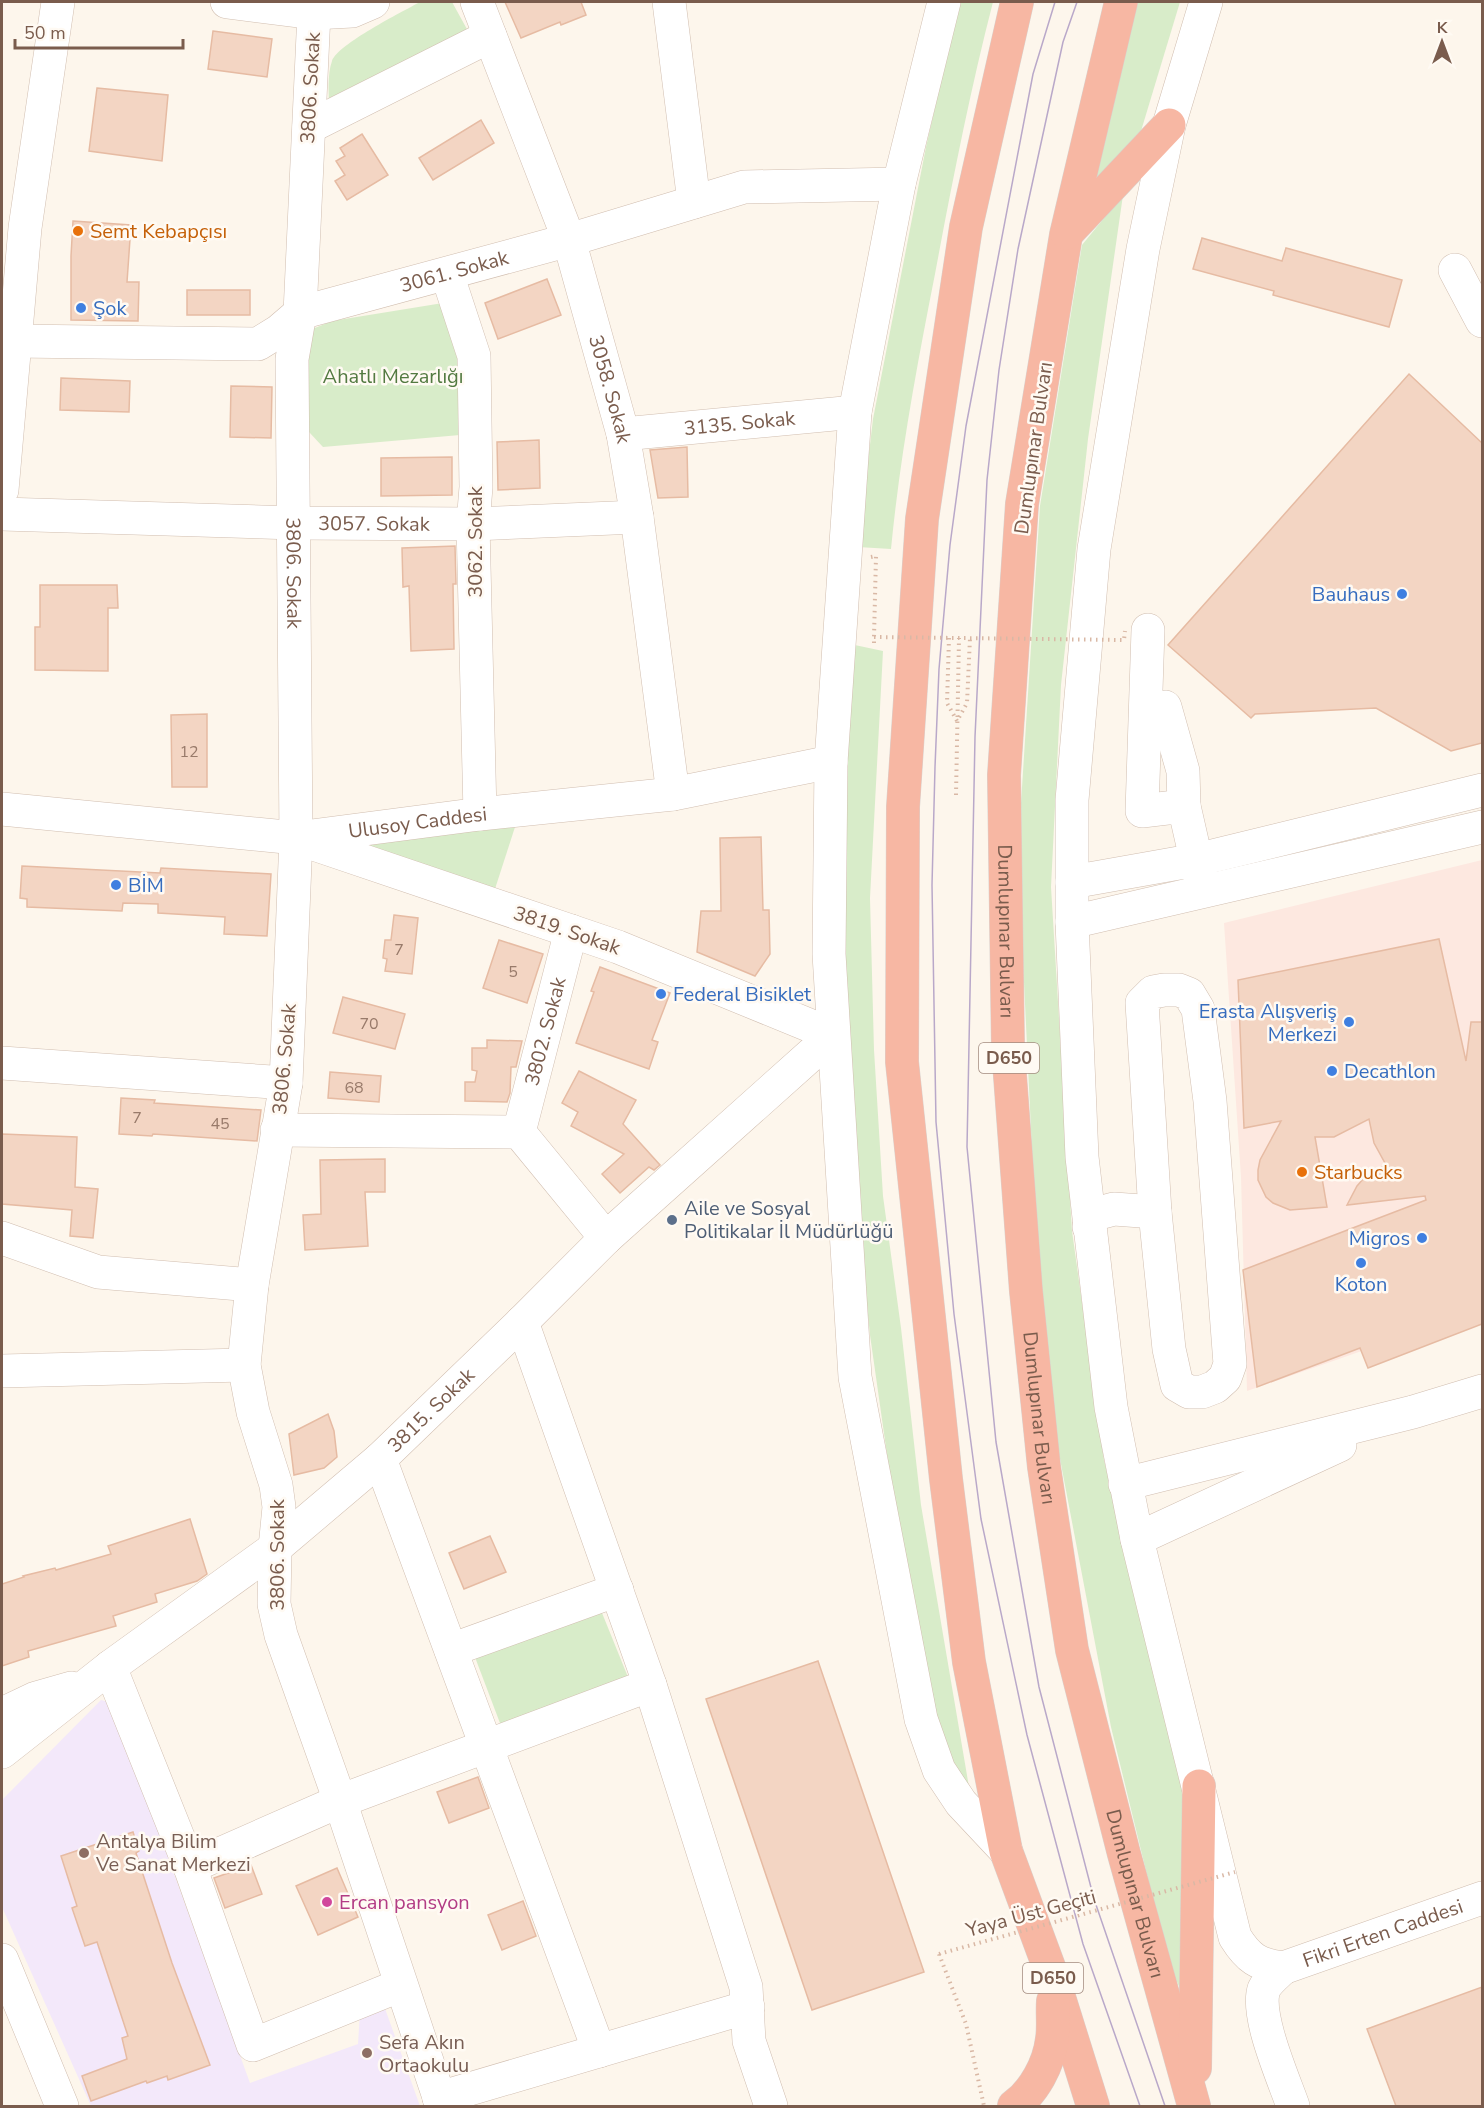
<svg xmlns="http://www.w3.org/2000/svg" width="1484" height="2108" font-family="'Nunito Sans',sans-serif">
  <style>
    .commercial { fill: #fde8e0 }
    .education { fill: #f3e8fa }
    .green { fill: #d8ecc9 }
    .building { fill: #f3d5c3; stroke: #e6bba3; stroke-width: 1.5 }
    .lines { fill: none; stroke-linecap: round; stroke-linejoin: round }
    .minor-casing { stroke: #d1beb0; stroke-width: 34 }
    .highway-casing { stroke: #dad1cd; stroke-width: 34 }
    .path { stroke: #d9b8a5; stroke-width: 4; stroke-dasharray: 1.5 4.5; stroke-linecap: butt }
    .minor { stroke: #fff; stroke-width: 33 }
    .highway { stroke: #f7b7a3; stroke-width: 33 }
    .tram { stroke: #b9a8c9; stroke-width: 1.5 }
    .path-bridge { stroke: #d9b8a5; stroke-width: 4; stroke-dasharray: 1.5 4.5; stroke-linecap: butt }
    .food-dot { fill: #e8710a; stroke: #fffaf3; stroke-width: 2 }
    .shop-dot { fill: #3f7fe0; stroke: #fffaf3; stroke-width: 2 }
    .service-dot { fill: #5c6f8a; stroke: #fffaf3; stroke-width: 2 }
    .education-dot { fill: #8d6e63; stroke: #fffaf3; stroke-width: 2 }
    .hotel-dot { fill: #d1479c; stroke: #fffaf3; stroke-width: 2 }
    .labels { text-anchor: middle; stroke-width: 5; stroke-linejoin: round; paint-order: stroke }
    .number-label { font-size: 16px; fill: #987a6a }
    .shield { fill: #fffaf3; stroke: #a28b7f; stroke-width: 1.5 }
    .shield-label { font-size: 18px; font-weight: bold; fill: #7a5c4d }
    .street-label { font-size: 20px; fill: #7a5c4d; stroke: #fffaf3 }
    .food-label { font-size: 20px; fill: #c56008; stroke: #fffaf3; text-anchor: start }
    .shop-label { font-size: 20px; fill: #366cbe; stroke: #fffaf3; text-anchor: start }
    .park-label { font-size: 20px; fill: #537a41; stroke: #fffaf3 }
    .service-label { font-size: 20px; fill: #4e5e75; stroke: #fffaf3; text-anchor: start }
    .education-label { font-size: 20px; fill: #785e54; stroke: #fffaf3; text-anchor: start }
    .hotel-label { font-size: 20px; fill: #b23c85; stroke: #fffaf3; text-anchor: start }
  </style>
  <rect width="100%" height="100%" fill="#fdf6ec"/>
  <polygon class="commercial" points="1482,860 1482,1309 1247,1391 1241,1177 1224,923"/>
  <polygon class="education" points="101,1700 112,1703 250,2083 358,2044 360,2012 383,2003 420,2106 91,2106 2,1907 2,1800"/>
  <g class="green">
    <path d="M420 2H452L468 31 329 107C329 93 327 75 332 61 338 44 402 12 420 2Z"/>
    <path d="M959 2H993C970 91 952 183 935 274 917 365 900 456 891 549L858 547 873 419 926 147Z"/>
    <polygon points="1138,2 1180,2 1141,131 1085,201"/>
    <polygon points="1123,195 1088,439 1061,685 1051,887 1072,1231 1104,1460 1160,1689 1181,1783 1191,1871 1188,2007 1168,1961 1111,1727 1053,1422 1034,1193 1023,961 1021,803 1040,506 1082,245"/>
    <polygon points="443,303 460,347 460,435 323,447 309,432 305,332 332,321"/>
    <polygon points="850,644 883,651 870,898 874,1050 883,1196 901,1328 921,1505 969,1787 941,1743 905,1581 870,1335 843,1066 841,851"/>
    <polygon points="515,827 494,892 351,842"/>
    <polygon points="600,1608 630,1682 503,1731 473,1652"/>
  </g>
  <g class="building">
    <polygon points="505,2 581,2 586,15 561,25 560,22 521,38"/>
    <polygon points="213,31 272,39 267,77 208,69"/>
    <polygon points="97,88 168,95 162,161 89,151"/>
    <polygon points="481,120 494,143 433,180 419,158"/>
    <polygon points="362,134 388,175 347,200 335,181 345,175 336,161 345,156 340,148"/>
    <polygon points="73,221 131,225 127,282 139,282 138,321 71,320 71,256"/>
    <polygon points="1202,238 1282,261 1286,248 1402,280 1389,327 1273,295 1274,291 1193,269"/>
    <polygon points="547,279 561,315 498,339 485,303"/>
    <rect x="187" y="290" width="63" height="25"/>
    <polygon points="1409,374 1482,443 1482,743 1451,751 1376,708 1255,714 1251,718 1168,645"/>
    <polygon points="61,378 130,381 129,412 60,410"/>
    <polygon points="231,386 272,387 271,438 230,437"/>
    <polygon points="539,440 540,488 498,490 497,442"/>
    <polygon points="687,447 688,497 658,498 650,450"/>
    <polygon points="452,457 452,495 381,496 381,458"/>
    <polygon points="455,546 456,584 453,584 454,649 411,651 409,586 403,587 402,548"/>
    <polygon points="40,585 117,585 118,608 108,608 108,671 35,670 35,627 40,627"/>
    <polygon points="207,714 207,787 172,787 171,715"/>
    <polygon points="761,837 763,910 769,910 770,954 755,976 697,952 701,911 721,911 720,838"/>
    <polygon points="22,866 160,873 161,868 271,874 267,936 224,934 225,917 158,913 158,904 123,903 122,911 27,907 27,899 20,898"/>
    <polygon points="394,915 418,918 412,974 385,971 387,959 383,958 385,940 391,940"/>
    <polygon points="1439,939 1466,1061 1471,1022 1482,1022 1482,1324 1368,1368 1360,1348 1257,1387 1243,1270 1426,1200 1425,1196 1347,1205 1357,1186 1364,1178 1386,1165 1374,1143 1369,1119 1334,1137 1315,1137 1327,1207 1290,1210 1273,1203 1266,1197 1258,1180 1258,1170 1260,1160 1281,1121 1244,1128 1238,980"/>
    <polygon points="499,940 543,954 527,1003 483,988"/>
    <polygon points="600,967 670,993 652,1040 658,1042 649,1069 576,1043 594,992 591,991"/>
    <polygon points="343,997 405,1014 395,1049 333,1033"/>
    <polygon points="487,1040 522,1041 516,1067 511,1067 510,1093 507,1102 465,1101 465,1082 475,1082 477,1071 472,1070 472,1048 487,1048"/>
    <polygon points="579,1071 636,1100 623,1124 660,1165 654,1170 649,1167 620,1193 602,1174 624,1154 571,1126 578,1112 562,1103"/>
    <polygon points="330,1072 381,1076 379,1102 328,1098"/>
    <polygon points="121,1098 155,1100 154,1103 261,1110 257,1141 153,1134 152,1136 119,1134"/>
    <polygon points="2,1134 77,1137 75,1187 98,1189 93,1238 70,1236 72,1210 2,1204"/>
    <polygon points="385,1159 385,1192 365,1192 368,1246 305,1250 303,1215 321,1214 320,1160"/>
    <polygon points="328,1414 334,1431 337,1457 324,1468 294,1475 289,1434"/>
    <polygon points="190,1519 207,1574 197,1581 155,1594 157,1602 113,1616 116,1626 28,1651 29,1657 2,1666 2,1584 24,1577 23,1576 55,1568 56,1570 111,1554 108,1546"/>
    <polygon points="490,1536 506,1572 464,1589 449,1553"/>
    <polygon points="818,1661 924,1972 812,2010 706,1699"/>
    <polygon points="478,1777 489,1808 449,1823 437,1792"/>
    <polygon points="133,1832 139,1851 136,1853 172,1963 210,2065 168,2080 167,2076 147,2083 146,2081 91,2101 82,2076 127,2059 122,2038 128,2036 97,1942 85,1946 72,1908 77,1906 61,1856"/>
    <polygon points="251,1865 262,1894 225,1908 214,1878"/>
    <polygon points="337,1868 358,1917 318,1935 296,1886"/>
    <polygon points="523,1901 536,1936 502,1950 488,1915"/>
    <polygon points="1482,1987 1482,2106 1396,2106 1367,2029"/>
  </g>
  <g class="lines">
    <g class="minor-casing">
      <g id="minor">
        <polyline points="227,2 314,13 352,11 373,2"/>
        <path id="s1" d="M477 2 569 240 623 434 637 517 673 794"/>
        <polyline points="669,2 694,202"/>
        <polyline points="944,2 899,184 855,412 831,762 829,954 855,1377 921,1719 939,1770 961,1803 1006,1851"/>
        <path id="s2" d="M1206 2 1169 125 1143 249 1094 549 1072 800V922L1082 1157 1111 1407 1137 1539 1235 1937C1248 1958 1258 1965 1283 1968L1482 1898"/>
        <path id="s3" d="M314 13 300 313 292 359 296 838 286 1083 252 1285 244 1365 253 1412 276 1485 279 1507 275 1548 274 1604 281 1635 340 1801 442 2106"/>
        <polyline points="309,127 490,36"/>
        <polyline points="1455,270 1482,321"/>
        <polyline points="447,274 474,356 476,487 473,524 480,814"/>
        <path id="s4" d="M14 341 258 344 279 331 300 313 569 240 744 187 899 184"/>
        <path id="s5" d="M623 434 855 412"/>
        <polyline points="2,490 25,228 58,2"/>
        <path id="s6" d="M2 514 295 523 473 524 637 517"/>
        <polyline points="1148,630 1142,811 1184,806 1201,881"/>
        <polyline points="1165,707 1183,771 1184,806"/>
        <path id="s7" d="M2 809 296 838 480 814 673 794 831 762"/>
        <polyline points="1072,882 1196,860 1482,790"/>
        <polyline points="1072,922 1482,827"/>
        <polygon points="1164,990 1179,990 1189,994 1198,1009 1210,1101 1230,1364 1225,1378 1215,1387 1202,1392 1189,1392 1177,1385 1169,1349 1155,1212 1142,1003 1153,992"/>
        <polyline points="2,1063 286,1083"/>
        <polyline points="277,1130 519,1132 606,1238"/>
        <path id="s8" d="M519 1132 571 931"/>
        <polyline points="1089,1227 1095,1214 1114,1209 1155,1212"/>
        <polyline points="2,1238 98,1272 252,1285"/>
        <polyline points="522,1322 650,1685 746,1987 749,2041 771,2106"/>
        <polyline points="2,1371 244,1365"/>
        <polyline points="380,1459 599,2051"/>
        <polyline points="1125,1484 1413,1412 1482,1391"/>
        <polyline points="1137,1539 1340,1445"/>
        <polyline points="451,1650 617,1590"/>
        <polyline points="110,1667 190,1867 253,2045 401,1985"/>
        <polyline points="2,1714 36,1698 71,1688"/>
        <path id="s9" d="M2 1752 110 1667 275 1548 380 1459 522 1322 606 1238 833 1035 618 947 296 838"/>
        <polyline points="190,1867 340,1801 650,1685"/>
        <polyline points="2,1960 62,2106"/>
        <path d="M1283 1968C1277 1974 1267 1982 1264 1989 1255 2015 1284 2080 1293 2106"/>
        <polyline points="439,2098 748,2007"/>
      </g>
    </g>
    <g class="highway-casing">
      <g id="highway">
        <polyline points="1017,2 966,227 922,519 903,807 902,1062 946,1479 969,1662 1006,1851 1053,1978 1093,2106"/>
        <path id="s10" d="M1121 2 1066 235 1022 504 1004 775 1008 1049 1026 1291 1044 1467 1072 1650 1124 1854 1194 2106"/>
        <polyline points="1067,233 1169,125"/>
        <polyline points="1195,2068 1199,1786"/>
        <path d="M1014 2106C1034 2092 1049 2064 1052 2039 1054 2027 1052 2013 1053 2001"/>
      </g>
    </g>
    <g class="path">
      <polyline points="871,557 876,556 874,637"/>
      <polyline points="949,638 947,703 957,721 967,703 970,638"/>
      <polyline points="956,795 959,638"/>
      <polyline points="939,1954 966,2024 984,2106"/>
    </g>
    <use href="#minor" class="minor"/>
    <use href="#highway" class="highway"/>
    <g class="tram">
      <polyline points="1055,2 1033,74 966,426 950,545 939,669 935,767 932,885 936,1122 954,1314 981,1519 1027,1735 1083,1944 1140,2106"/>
      <polyline points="1077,2 1063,42 1018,249 999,370 987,480 975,737 967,1147 996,1442 1039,1687 1094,1899 1165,2106"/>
    </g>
    <g class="path-bridge">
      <polyline points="874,643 874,637 1124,640 1125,631"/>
      <polyline points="939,1954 1235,1872"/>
    </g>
  </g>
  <g class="food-dot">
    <circle cx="78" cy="231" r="6"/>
    <circle cx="1302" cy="1172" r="6"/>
  </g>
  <g class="shop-dot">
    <circle cx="81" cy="308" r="6"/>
    <circle cx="1402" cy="594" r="6"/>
    <circle cx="116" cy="885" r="6"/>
    <circle cx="661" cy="994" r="6"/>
    <circle cx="1349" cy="1022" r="6"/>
    <circle cx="1332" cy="1071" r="6"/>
    <circle cx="1422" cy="1238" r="6"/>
    <circle cx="1361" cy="1263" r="6"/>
  </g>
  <circle class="service-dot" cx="672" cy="1220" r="6"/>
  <g class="education-dot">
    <circle cx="84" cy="1853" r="6"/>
    <circle cx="367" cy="2053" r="6"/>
  </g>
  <circle class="hotel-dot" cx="327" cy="1902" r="6"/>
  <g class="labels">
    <g class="number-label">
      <text x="189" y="757">12</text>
      <text x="399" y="955">7</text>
      <text x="513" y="977">5</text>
      <text x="369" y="1029">70</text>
      <text x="354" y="1093">68</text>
      <text x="137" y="1123">7</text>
      <text x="220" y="1129">45</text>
    </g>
    <g class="shield">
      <rect x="979" y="1043" width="60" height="30" rx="4.5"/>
      <rect x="1023" y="1963" width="60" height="30" rx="4.5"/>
    </g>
    <g class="shield-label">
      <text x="1009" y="1064">D650</text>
      <text x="1053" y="1984">D650</text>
    </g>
    <g class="street-label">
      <text transform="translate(310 88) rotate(-87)" y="7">3806. Sokak</text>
      <text dy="7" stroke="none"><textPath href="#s4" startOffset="456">3061. Sokak</textPath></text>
      <text dy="7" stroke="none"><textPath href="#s1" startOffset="410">3058. Sokak</textPath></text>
      <text dy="7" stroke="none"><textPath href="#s5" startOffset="117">3135. Sokak</textPath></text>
      <text transform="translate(1033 448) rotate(-82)" y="7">Dumlupınar Bulvarı</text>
      <text dy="7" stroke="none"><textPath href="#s6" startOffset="372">3057. Sokak</textPath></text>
      <text transform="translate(475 542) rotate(-90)" y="7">3062. Sokak</text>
      <text dy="7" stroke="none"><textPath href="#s3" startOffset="561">3806. Sokak</textPath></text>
      <text dy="7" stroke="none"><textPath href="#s7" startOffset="418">Ulusoy Caddesi</textPath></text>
      <text transform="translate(567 930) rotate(19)" y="7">3819. Sokak</text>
      <text dy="7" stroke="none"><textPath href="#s10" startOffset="940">Dumlupınar Bulvarı</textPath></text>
      <text dy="7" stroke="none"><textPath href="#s8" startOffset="104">3802. Sokak</textPath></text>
      <text transform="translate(284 1059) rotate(-85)" y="7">3806. Sokak</text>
      <text dy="7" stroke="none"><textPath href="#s9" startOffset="549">3815. Sokak</textPath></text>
      <text dy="7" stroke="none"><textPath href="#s10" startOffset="1428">Dumlupınar Bulvarı</textPath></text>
      <text transform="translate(277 1555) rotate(-90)" y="7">3806. Sokak</text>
      <text dy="7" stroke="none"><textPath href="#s10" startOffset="1914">Dumlupınar Bulvarı</textPath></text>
      <text transform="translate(1031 1913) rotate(-15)" y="7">Yaya Üst Geçiti</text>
      <text dy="7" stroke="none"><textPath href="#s2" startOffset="2130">Fikri Erten Caddesi</textPath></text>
    </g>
    <g class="food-label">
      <text x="90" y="238">Semt Kebapçısı</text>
      <text x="1314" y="1179">Starbucks</text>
    </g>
    <g class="shop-label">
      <text x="93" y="315">Şok</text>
      <text x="1390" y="601" text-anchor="end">Bauhaus</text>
      <text x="128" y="892">BİM</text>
      <text x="673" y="1001">Federal Bisiklet</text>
      <text x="1337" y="1018" text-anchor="end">Erasta Alışveriş<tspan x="1337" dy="23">Merkezi</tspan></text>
      <text x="1344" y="1078">Decathlon</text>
      <text x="1410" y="1245" text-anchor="end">Migros</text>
      <text x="1361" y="1291" text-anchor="middle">Koton</text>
    </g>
    <g class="park-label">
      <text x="393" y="383">Ahatlı Mezarlığı</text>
    </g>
    <g class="service-label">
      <text x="684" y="1215">Aile ve Sosyal<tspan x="684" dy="23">Politikalar İl Müdürlüğü</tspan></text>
    </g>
    <g class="education-label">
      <text x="96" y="1848">Antalya Bilim<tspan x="96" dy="23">Ve Sanat Merkezi</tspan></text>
      <text x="379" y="2049">Sefa Akın<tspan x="379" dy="23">Ortaokulu</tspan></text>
    </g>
    <g class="hotel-label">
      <text x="339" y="1909">Ercan pansyon</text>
    </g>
  </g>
  <rect width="1484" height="2108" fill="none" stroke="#7a5c4d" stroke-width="6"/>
  <g transform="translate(1442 42)" stroke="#fffaf3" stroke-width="4.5" paint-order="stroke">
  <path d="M0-4.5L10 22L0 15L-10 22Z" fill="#7a5c4d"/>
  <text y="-9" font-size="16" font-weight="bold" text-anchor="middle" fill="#7a5c4d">K</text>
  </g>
  <path d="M15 39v9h168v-9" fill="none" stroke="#7a5c4d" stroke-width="3"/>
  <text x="24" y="39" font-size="18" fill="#7a5c4d" stroke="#fffaf3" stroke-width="4.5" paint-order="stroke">50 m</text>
</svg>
